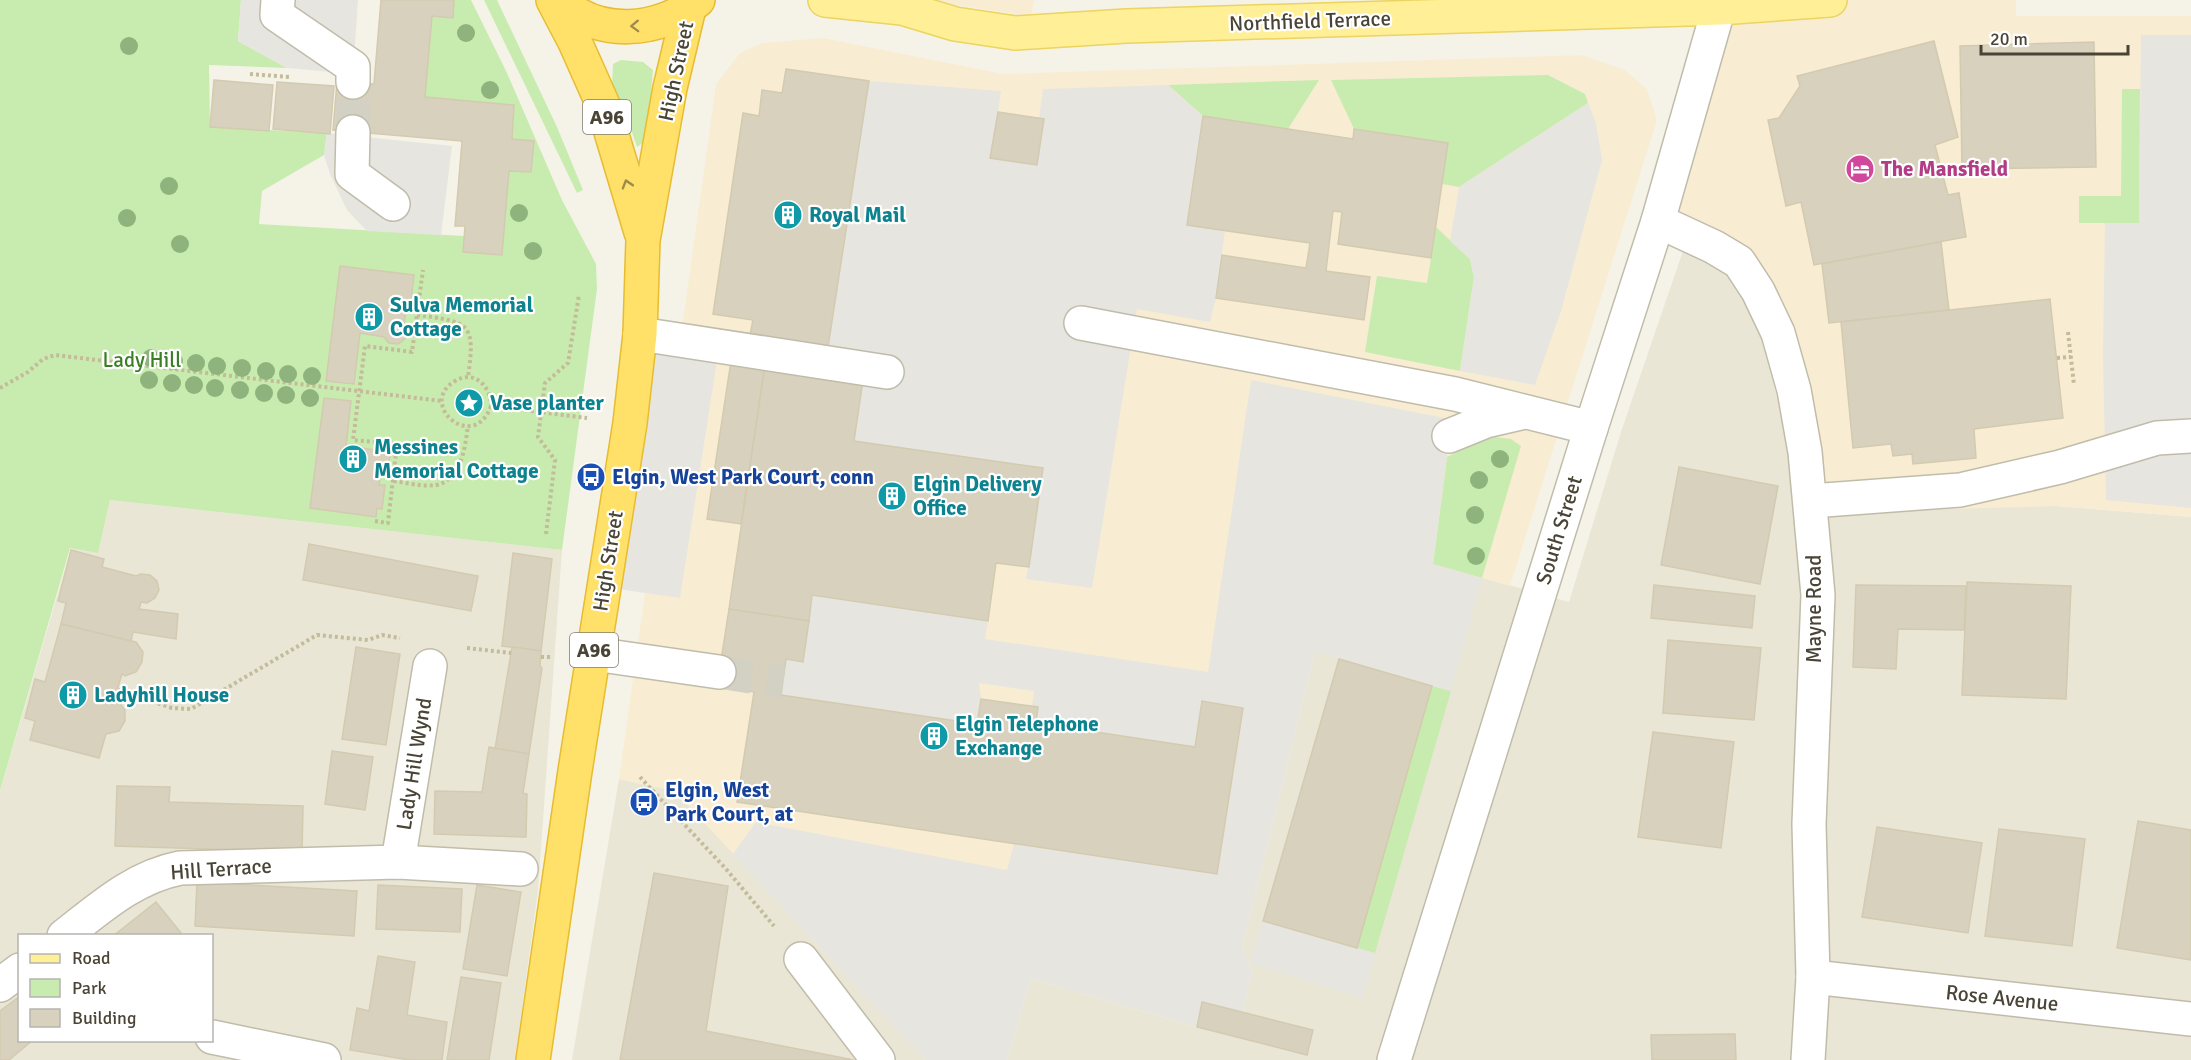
<svg xmlns="http://www.w3.org/2000/svg" width="2191" height="1060" font-family="Signika,sans-serif">
  <style>
    .residential { fill: #e9e6d6; fill-rule: evenodd }
    .commercial { fill: #f8edd3 }
    .green { fill: #c8ecaf }
    .parking { fill: #e6e5e0 }
    .building { fill: #d8d1bd; stroke: #d3cab0; stroke-width: 1.5 }
    .lines { fill: none; stroke-linecap: round; stroke-linejoin: round }
    .minor-tunnel { stroke: #d3d0c4; stroke-width: 33; stroke-dasharray: 33 16; stroke-linecap: butt }
    .minor-casing { stroke: #c1bcaa; stroke-width: 36 }
    .major-casing { stroke: #ebd460; stroke-width: 36 }
    .highway-casing { stroke: #e7bc30; stroke-width: 36 }
    .path { stroke: #c4bb9a; stroke-width: 4; stroke-dasharray: 3 3; stroke-linecap: butt }
    .minor { stroke: #fff; stroke-width: 33 }
    .major { stroke: #ffef97; stroke-width: 33 }
    .highway { stroke: #ffe169; stroke-width: 33 }
    .tree { fill: #8fb37d }
    .oneway { stroke: #9b8b4d }
    .labels { text-anchor: middle; stroke-width: 4.5; stroke-linejoin: round; paint-order: stroke }
    .shield { fill: #fff; stroke: #807c72; stroke-width: 1.5 }
    .shield-label { font-size: 20px; font-weight: bold; fill: #494436 }
    .street-label { font-size: 21px; fill: #494436; stroke: #fff }
    .hotel-label { font-size: 21px; font-weight: bold; fill: #b23c85; stroke: #fff; text-anchor: start }
    .culture-label { font-size: 21px; font-weight: bold; fill: #0d838f; stroke: #fff; text-anchor: start }
    .park-label { font-size: 21px; fill: #3b7f25; stroke: #fff }
    .transit-label { font-size: 21px; font-weight: bold; fill: #164399; stroke: #fff; text-anchor: start }
  </style>
  <rect width="100%" height="100%" fill="#f5f3e8"/>
  <g class="residential">
    <polygon points="1685,245 1728,271 1759,320 1785,433 1792,472 2057,506 2191,517 2191,1060 1007,1060 1031,979 1197,1027 1307,1055 1313,1030 1243,1012 1252,971 1242,949 1315,652 1346,539 1569,602 1621,432"/>
    <path d="M110 500 562 550 538 891 515 1060H0V792L71 548 98 553ZM20 936H212V1040H20Z"/>
    <polygon points="619,779 675,791 925,1060 572,1060"/>
  </g>
  <g class="commercial">
    <polygon points="925,0 1034,0 1031,17"/>
    <polygon points="1725,0 2016,0 2016,16 2191,16 2191,517 2057,506 1847,512 1819,492 1780,309 1674,213"/>
    <polygon points="823,38 1003,74 1583,55 1625,70 1647,89 1657,120 1510,586 1347,539 1315,652 1242,949 1252,971 1243,1012 1203,1002 1197,1027 1031,979 1007,1060 925,1060 675,791 619,779 716,84 740,53 762,43"/>
  </g>
  <g class="green">
    <polygon points="0,0 241,0 238,41 287,68 209,65 210,127 327,133 324,155 262,191 259,224 464,236 463,252 501,255 509,171 531,172 534,141 512,139 514,105 425,97 432,16 453,18 454,0 471,0 507,73 562,200 596,264 597,289 562,550 110,500 98,553 70,548 0,791"/>
    <polygon points="484,0 497,0 557,127 583,190 577,193"/>
    <polygon points="621,60 643,62 653,70 647,140 637,147 624,109 612,85 613,64"/>
    <polygon points="1548,75 1585,94 1588,103 1459,187 1442,184 1447,143 1354,129 1331,80"/>
    <polygon points="1319,80 1288,129 1203,116 1168,85"/>
    <polygon points="2122,89 2140,89 2139,223 2079,223 2079,196 2121,196"/>
    <polygon points="1436,227 1470,259 1474,277 1460,371 1365,352 1377,276 1427,283"/>
    <polygon points="1495,437 1511,439 1521,446 1482,578 1433,564 1447,457 1478,442"/>
    <polygon points="1432,686 1451,691 1375,953 1357,948"/>
  </g>
  <g class="parking">
    <polygon points="241,0 358,0 353,74 287,68 238,41"/>
    <polygon points="2141,35 2191,35 2191,508 2106,500 2103,355 2105,223 2139,223"/>
    <polygon points="869,81 1001,91 998,112 1037,165 1044,120 1039,119 1043,89 1168,85 1203,116 1187,224 1225,230 1216,298 1210,322 1137,309 1092,588 1026,579 1043,468 854,441 863,380 828,347"/>
    <polygon points="1588,103 1596,123 1602,160 1561,311 1535,385 1460,371 1474,277 1470,259 1450,241 1459,187"/>
    <polygon points="327,133 452,146 441,235 367,231 347,210 330,174 324,155"/>
    <polygon points="638,353 718,354 680,598 604,587"/>
    <polygon points="1251,380 1450,419 1447,457 1433,564 1482,578 1451,691 1315,652 1242,949 1252,971 1243,1012 1203,1002 1197,1027 1031,979 1007,1060 925,1060 733,854 756,822 1007,870 1014,844 1217,874 1243,708 1202,701 1195,747 1036,723 1032,706 1034,691 979,683 981,699 977,724 781,695 786,659 803,662 812,595 988,621 985,639 1208,672"/>
    <polygon points="1263,921 1375,953 1363,998 1250,963"/>
  </g>
  <g class="building">
    <polygon points="381,0 454,0 453,18 432,16 425,97 514,105 512,139 534,141 531,172 509,171 502,255 463,252 465,226 455,226 462,141 333,130 337,81 374,84"/>
    <polygon points="1934,41 1958,137 1935,145 1948,195 1959,193 1966,237 1814,265 1801,202 1786,206 1768,120 1779,118 1800,86 1797,76"/>
    <polygon points="2094,42 2096,167 1962,169 1960,46"/>
    <polygon points="786,69 869,81 828,347 750,335 753,320 713,314 743,113 759,116 762,90 782,93"/>
    <polygon points="214,80 273,85 269,131 210,127"/>
    <polygon points="277,82 334,86 330,134 273,129"/>
    <polygon points="998,112 1044,119 1037,165 990,158"/>
    <polygon points="1203,116 1353,139 1354,129 1448,143 1431,258 1338,244 1342,212 1333,211 1326,271 1370,277 1364,320 1216,298 1222,255 1306,268 1310,243 1187,225"/>
    <polygon points="1941,242 1949,310 1829,323 1822,264"/>
    <polygon points="340,266 414,275 410,309 406,309 404,325 405,339 398,344 389,343 384,337 360,333 354,384 326,381"/>
    <polygon points="2050,299 2063,418 1974,429 1976,458 1913,464 1912,454 1893,456 1891,444 1853,448 1841,322"/>
    <polygon points="731,361 765,365 741,524 707,519"/>
    <polygon points="765,365 863,380 854,441 1043,468 1029,567 996,563 988,621 812,595 809,621 729,609"/>
    <polygon points="324,398 351,401 346,446 383,451 390,456 389,462 382,467 379,485 385,485 382,509 377,508 376,517 310,508"/>
    <polygon points="1679,467 1778,486 1760,584 1661,565"/>
    <polygon points="309,544 478,576 471,611 303,580"/>
    <polygon points="71,550 104,559 102,567 136,576 141,574 150,575 157,581 159,590 155,598 147,603 141,602 139,609 178,614 176,639 133,632 131,641 61,624 66,603 58,601"/>
    <polygon points="513,553 552,559 541,651 502,646"/>
    <polygon points="1967,582 2071,586 2066,699 1962,695"/>
    <polygon points="1654,585 1755,596 1752,628 1651,618"/>
    <polygon points="1856,585 1966,586 1964,630 1898,629 1896,669 1853,667"/>
    <polygon points="729,609 809,621 803,662 786,659 781,695 977,724 981,699 1038,707 1036,723 1195,747 1202,701 1243,708 1217,874 737,802 754,692 717,686"/>
    <polygon points="61,624 131,641 136,642 143,652 142,662 136,672 125,676 122,674 114,700 118,701 125,710 125,721 119,731 106,734 99,758 30,740 35,721 25,718 35,679 45,682"/>
    <polygon points="1668,640 1761,648 1754,720 1663,713"/>
    <polygon points="356,647 400,654 386,745 342,739"/>
    <polygon points="512,647 541,651 540,666 542,668 529,754 495,749"/>
    <polygon points="1339,659 1432,686 1357,948 1263,921"/>
    <polygon points="1653,732 1734,742 1721,848 1638,837"/>
    <polygon points="489,747 529,754 523,793 527,794 526,837 434,834 435,791 482,792"/>
    <polygon points="332,751 373,757 365,810 325,804"/>
    <polygon points="117,786 170,787 169,802 303,806 302,852 115,846"/>
    <polygon points="2138,821 2191,830 2191,960 2117,948"/>
    <polygon points="1877,827 1982,843 1968,933 1862,917"/>
    <polygon points="1999,829 2085,839 2072,946 1985,936"/>
    <polygon points="654,873 728,886 706,1031 854,1060 620,1060"/>
    <polygon points="197,882 357,891 354,936 195,926"/>
    <polygon points="378,885 462,889 460,932 376,929"/>
    <polygon points="477,885 521,892 507,976 463,969"/>
    <polygon points="156,902 181,933 178,936 113,936"/>
    <polygon points="378,956 415,962 407,1015 447,1022 442,1060 409,1060 350,1050 357,1008 369,1011"/>
    <polygon points="461,977 501,983 489,1060 447,1060"/>
    <polygon points="20,996 20,1040 33,1040 9,1060 0,1060 0,1011"/>
    <polygon points="1202,1002 1313,1030 1307,1055 1197,1027"/>
    <polygon points="1735,1034 1736,1060 1652,1060 1651,1035"/>
  </g>
  <g class="lines">
    <g class="minor-tunnel">
      <polyline points="353,132 353,82"/>
      <polyline points="719,672 783,682"/>
    </g>
    <g class="minor-casing">
      <g id="minor">
        <polyline points="278,0 277,15 353,67 353,82"/>
        <polyline points="353,132 352,174 393,204"/>
        <polyline points="1658,221 1714,247 1739,262 1758,291 1778,333 1794,390 1805,452 1818,595 1809,824 1813,977 1808,1060"/>
        <polyline points="1081,323 1455,394 1591,428"/>
        <polyline points="640,334 887,372"/>
        <polyline points="1449,436 1486,421 1521,413"/>
        <polyline points="1811,501 1960,490 2060,467 2157,438 2191,436"/>
        <polyline points="594,654 719,672"/>
        <polyline points="398,862 430,666"/>
        <path d="M64 936C100 908 134 877 180 868L398 862 521 869"/>
        <polyline points="801,959 878,1060"/>
        <polyline points="1813,977 2191,1019"/>
        <polyline points="0,985 20,970"/>
        <polyline points="212,1037 324,1060"/>
        <polyline points="1394,1060 1591,428 1658,221 1721,0"/>
      </g>
    </g>
    <g class="major-casing">
      <polyline id="major" points="825,0 902,8 955,24 1015,33 1126,26 1720,8 1830,0"/>
    </g>
    <g class="highway-casing">
      <g id="highway">
        <polyline points="553,0 575,42 603,105 641,232"/>
        <path d="M560 0C596 38 661 33 698 0"/>
        <polyline points="533,1060 575,771 630,423 640,334 643,240 670,88 689,8"/>
      </g>
    </g>
    <g class="path">
      <polyline points="250,74 289,77"/>
      <path d="M417 315C469 322 476 322 468 377"/>
      <polyline points="2068,332 2074,385"/>
      <polyline points="2057,358 2071,357"/>
      <polyline points="0,388 28,372 43,359 55,355 442,401"/>
      <path d="M491 406C474 454 416 404 455 381 475 369 491 387 491 406L587 418"/>
      <path d="M394 481C407 483 423 487 436 485 462 480 465 446 468 426"/>
      <polyline points="375,521 388,523 397,444 353,440 365,346 412,352 423,270"/>
      <polyline points="546,534 555,460 538,437 545,383 568,363 579,295"/>
      <polyline points="467,648 511,653"/>
      <polyline points="541,657 552,657"/>
      <polyline points="118,690 172,708 191,709 317,635 368,640 382,635 400,638"/>
      <polyline points="640,777 726,869 774,926"/>
    </g>
    <use href="#minor" class="minor"/>
    <use href="#major" class="major"/>
    <use href="#highway" class="highway"/>
  </g>
  <g class="tree">
    <circle cx="466" cy="33" r="9"/>
    <circle cx="129" cy="46" r="9"/>
    <circle cx="490" cy="90" r="9"/>
    <circle cx="169" cy="186" r="9"/>
    <circle cx="519" cy="213" r="9"/>
    <circle cx="127" cy="218" r="9"/>
    <circle cx="180" cy="244" r="9"/>
    <circle cx="533" cy="251" r="9"/>
    <circle cx="151" cy="358" r="9"/>
    <circle cx="174" cy="361" r="9"/>
    <circle cx="196" cy="363" r="9"/>
    <circle cx="217" cy="366" r="9"/>
    <circle cx="242" cy="368" r="9"/>
    <circle cx="266" cy="371" r="9"/>
    <circle cx="288" cy="374" r="9"/>
    <circle cx="312" cy="376" r="9"/>
    <circle cx="149" cy="380" r="9"/>
    <circle cx="172" cy="383" r="9"/>
    <circle cx="194" cy="385" r="9"/>
    <circle cx="215" cy="388" r="9"/>
    <circle cx="240" cy="390" r="9"/>
    <circle cx="264" cy="393" r="9"/>
    <circle cx="286" cy="395" r="9"/>
    <circle cx="310" cy="398" r="9"/>
    <circle cx="1500" cy="459" r="9"/>
    <circle cx="1479" cy="480" r="9"/>
    <circle cx="1475" cy="515" r="9"/>
    <circle cx="1476" cy="556" r="9"/>
  </g>
  <defs><path id="oneway-chevron" d="M-2-3.5L2.5 0L-2 3.5" fill="none" stroke-width="1.6" stroke-linecap="round" stroke-linejoin="round" transform="scale(1.5)"/></defs>
  <g class="oneway">
    <use href="#oneway-chevron" transform="translate(635 26) rotate(178)"/>
    <use href="#oneway-chevron" transform="translate(627 184) rotate(-107)"/>
  </g>
  <defs>
    <g id="hotel-disc" transform="scale(1.5)"><circle r="9.5" fill="#d1479c" stroke="#fff"/><path d="M-6-4.5h1.5V1H6V5H4.5V3h-9V5H-6ZM-4 0a1.8 1.8 0 1 1 3.6 0ZM.5 0V-2.5h3Q6-2.5 6 0Z" fill="#fff"/></g>
    <g id="building-disc" transform="scale(1.5)"><circle r="9.5" fill="#0f9aa8" stroke="#fff"/><path d="M-4-6H4V6H1V3H-1V6H-4ZM-2.5-4.3h1.7v1.8h-1.7ZM.8-4.3h1.7v1.8H.8ZM-2.5-1h1.7V.8h-1.7ZM.8-1h1.7V.8H.8Z" fill="#fff"/></g>
    <g id="sight-disc" transform="scale(1.5)"><circle r="9.5" fill="#0f9aa8" stroke="#fff"/><path d="M0-6L1.8-2.2L6-1.7L2.9 1.2L3.7 5.4L0 3.3L-3.7 5.4L-2.9 1.2L-6-1.7L-1.8-2.2Z" fill="#fff"/></g>
    <g id="bus-disc" transform="scale(1.5)"><circle r="9.5" fill="#1a4fb4" stroke="#fff"/><path d="M-5-6H5V4H4V6H2V4H-2V6H-4V4H-5ZM-3.5-4V0h7V-4ZM-3.5 1.2v1.5H-2V1.2ZM2 1.2v1.5H3.5V1.2Z" fill="#fff"/></g>
  </defs>
  <g fill-rule="evenodd">
    <use href="#hotel-disc" x="1860" y="169"/>
    <use href="#building-disc" x="788" y="215"/>
    <use href="#building-disc" x="369" y="317"/>
    <use href="#sight-disc" x="469" y="403"/>
    <use href="#building-disc" x="353" y="459"/>
    <use href="#bus-disc" x="591" y="477"/>
    <use href="#building-disc" x="892" y="496"/>
    <use href="#building-disc" x="73" y="695"/>
    <use href="#building-disc" x="934" y="736"/>
    <use href="#bus-disc" x="644" y="802"/>
  </g>
  <g class="labels">
    <g class="shield">
      <rect x="583" y="100" width="48" height="34" rx="4.5"/>
      <rect x="570" y="633" width="48" height="34" rx="4.5"/>
    </g>
    <g class="shield-label">
      <text x="607" y="124">A96</text>
      <text x="594" y="657">A96</text>
    </g>
    <g class="street-label">
      <text transform="translate(1310 21) rotate(-2)" y="7">Northfield Terrace</text>
      <text transform="translate(676 71) rotate(-78)" y="7">High Street</text>
      <text transform="translate(1559 530) rotate(-73)" y="7">South Street</text>
      <text transform="translate(608 561) rotate(-81)" y="7">High Street</text>
      <text transform="translate(1814 609) rotate(-90)" y="7">Mayne Road</text>
      <text transform="translate(414 764) rotate(-81)" y="7">Lady Hill Wynd</text>
      <text transform="translate(221 869) rotate(-4)" y="7">Hill Terrace</text>
      <text transform="translate(2002 998) rotate(6)" y="7">Rose Avenue</text>
    </g>
    <g class="hotel-label">
      <text x="1881" y="176">The Mansfield</text>
    </g>
    <g class="culture-label">
      <text x="809" y="222">Royal Mail</text>
      <text x="390" y="312">Sulva Memorial<tspan x="390" dy="24">Cottage</tspan></text>
      <text x="490" y="410">Vase planter</text>
      <text x="374" y="454">Messines<tspan x="374" dy="24">Memorial Cottage</tspan></text>
      <text x="913" y="491">Elgin Delivery<tspan x="913" dy="24">Office</tspan></text>
      <text x="94" y="702">Ladyhill House</text>
      <text x="955" y="731">Elgin Telephone<tspan x="955" dy="24">Exchange</tspan></text>
    </g>
    <g class="park-label">
      <text x="142" y="367">Lady Hill</text>
    </g>
    <g class="transit-label">
      <text x="612" y="484">Elgin, West Park Court, conn</text>
      <text x="665" y="797">Elgin, West<tspan x="665" dy="24">Park Court, at</tspan></text>
    </g>
  </g>
  <rect x="18" y="934" width="195" height="108" fill="#ffffff" stroke="#b6b4af" stroke-width="1.5"/>
  <rect x="30" y="954" width="30" height="9" fill="#ffef97" stroke="#b6b4af" stroke-width="1.5"/>
  <text x="72" y="964" font-size="18" fill="#494436">Road</text>
  <rect x="30" y="979" width="30" height="18" fill="#c8ecaf" stroke="#b6b4af" stroke-width="1.5"/>
  <text x="72" y="994" font-size="18" fill="#494436">Park</text>
  <rect x="30" y="1009" width="30" height="18" fill="#d8d1bd" stroke="#b6b4af" stroke-width="1.5"/>
  <text x="72" y="1024" font-size="18" fill="#494436">Building</text>
  <path d="M1981 45v9h147v-9" fill="none" stroke="#494436" stroke-width="3"/>
  <text x="1990" y="45" font-size="18" fill="#494436" stroke="#ffffff" stroke-width="4.5" paint-order="stroke">20 m</text>
</svg>
